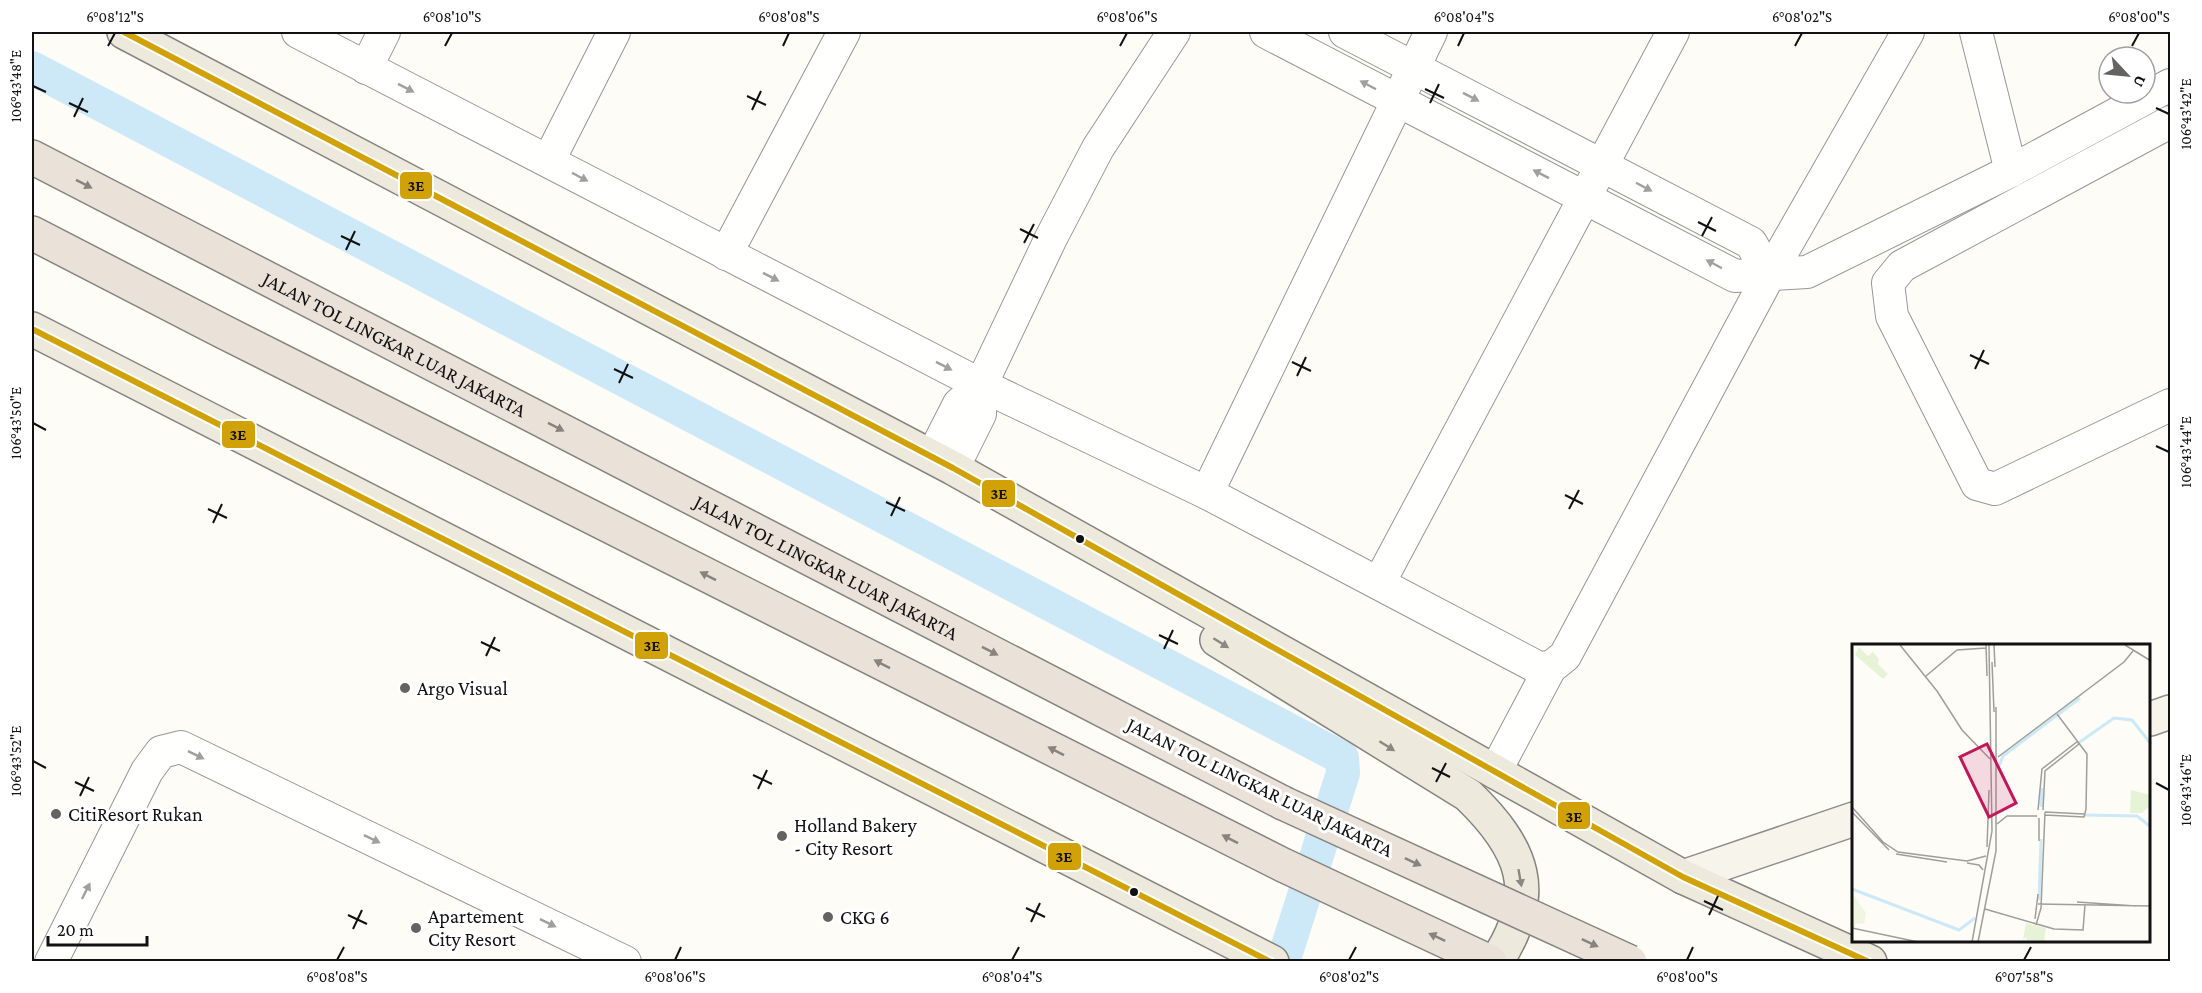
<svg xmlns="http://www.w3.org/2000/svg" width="2202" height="993" font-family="'Crimson Pro',serif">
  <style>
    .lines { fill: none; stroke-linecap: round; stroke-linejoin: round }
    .canal { stroke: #cde8f7; stroke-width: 34 }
    .minor-casing { stroke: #979795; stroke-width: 34 }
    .secondary-casing { stroke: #8e8d8b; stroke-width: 36 }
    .primary-casing { stroke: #858482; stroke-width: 36 }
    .motorway-casing { stroke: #858482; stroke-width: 36 }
    .minor { stroke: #fffffe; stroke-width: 32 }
    .secondary { stroke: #f6f4eb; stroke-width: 33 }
    .primary { stroke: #ede9dc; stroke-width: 33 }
    .motorway { stroke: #eae1d8; stroke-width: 33 }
    .motorway-bridge-casing { stroke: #858482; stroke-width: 36; stroke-linecap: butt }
    .motorway-bridge { stroke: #eae1d8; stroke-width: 33 }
    .bus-1-casing { stroke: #fff; stroke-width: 10 }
    .bus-1 { stroke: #d1a208; stroke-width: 6 }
    .oneway { fill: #a0a09f }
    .oneway2 { fill: #88837e }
    .oneway3 { fill: #8a8881 }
    .ticks { fill: none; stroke: #111; stroke-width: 2 }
    .bus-dot { fill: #111; stroke: #fff; stroke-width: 2 }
    .poi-dot { fill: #646362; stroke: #fff; stroke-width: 2 }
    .labels { text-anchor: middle; stroke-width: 6; stroke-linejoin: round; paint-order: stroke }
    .street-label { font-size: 20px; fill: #111; stroke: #fff }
    .poi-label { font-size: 20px; fill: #111; stroke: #fff; text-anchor: start }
    .inset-river { fill: none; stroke: #cde8f7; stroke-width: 3 }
    .inset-road { fill: none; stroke: #9f9e9b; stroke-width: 1.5 }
    .view { fill: #c2185b; fill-opacity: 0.15; stroke: #c2185b; stroke-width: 3 }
    .inset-edge { fill: none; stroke: #111; stroke-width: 3 }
    .line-badge { stroke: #fff; stroke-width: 2 }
    .pale-badge-label { font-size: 16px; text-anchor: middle; font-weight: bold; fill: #111 }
    .neatline { fill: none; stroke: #111; stroke-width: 2 }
    .ticks-label { font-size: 15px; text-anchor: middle; fill: #111 }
  </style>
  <rect width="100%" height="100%" fill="#fdfcf7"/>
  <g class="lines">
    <polyline class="canal" points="32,68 1342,758 1343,773 1283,962"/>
    <g class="minor-casing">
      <g id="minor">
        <polyline points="298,32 981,385 1207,493 1537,667 1550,668"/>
        <polyline points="1266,32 1735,276 1807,272 2011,171 2170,85"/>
        <polyline points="1345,32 1751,243 1769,275"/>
        <polyline points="1976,32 2011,171"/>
        <polyline points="366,68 384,32"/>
        <polyline points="2170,122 1902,266 1888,283 1892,316 1977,484 1995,489 2170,405"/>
        <polyline points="549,160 614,32"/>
        <polyline points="726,254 844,32"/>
        <polyline points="932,457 959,404 981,385"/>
        <polyline points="953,468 980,414 981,385 1051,238 1098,148 1174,32"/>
        <polyline points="1207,493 1431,32"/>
        <polyline points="1379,583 1673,32"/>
        <polyline points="1495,772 1550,668 1565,656 1769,275 1908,32"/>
        <polyline points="51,962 147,771 161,752 181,747 625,962"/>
      </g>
    </g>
    <g class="secondary-casing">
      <g id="secondary">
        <polyline points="2150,719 2170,712"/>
        <polyline points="1683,877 1854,819"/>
      </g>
    </g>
    <g class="primary-casing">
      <g id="primary">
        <polyline points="124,32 953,468 1683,877 1870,962"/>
        <polyline points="32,329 1272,962"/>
        <path d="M1217 640 1468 795C1523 848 1542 893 1496 962"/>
      </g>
    </g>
    <g class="motorway-casing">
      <g id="motorway">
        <path id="s1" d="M32 157 1283 803"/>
        <polyline points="32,233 220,330 1283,865 1490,962"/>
      </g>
    </g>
    <use href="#minor" class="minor"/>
    <use href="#secondary" class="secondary"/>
    <use href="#primary" class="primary"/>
    <use href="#motorway" class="motorway"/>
    <g class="motorway-bridge-casing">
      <polyline id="motorway-bridge" points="1283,803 1630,962"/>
    </g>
    <use href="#motorway-bridge" class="motorway-bridge"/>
    <g class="bus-1-casing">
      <g id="bus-1">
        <polyline points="124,32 953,468 1683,877 1869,962"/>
        <polyline points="32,329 1271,962"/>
      </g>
    </g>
    <use href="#bus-1" class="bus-1"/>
  </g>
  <defs><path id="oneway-solid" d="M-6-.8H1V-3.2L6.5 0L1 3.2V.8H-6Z" transform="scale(1.5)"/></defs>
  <g class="oneway">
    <use href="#oneway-solid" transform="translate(1368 85) rotate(-152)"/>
    <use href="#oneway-solid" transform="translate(406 88) rotate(27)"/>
    <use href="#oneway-solid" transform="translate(1471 97) rotate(27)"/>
    <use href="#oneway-solid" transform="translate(1541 174) rotate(-153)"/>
    <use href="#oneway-solid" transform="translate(580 177) rotate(28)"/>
    <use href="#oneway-solid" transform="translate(1644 187) rotate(28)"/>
    <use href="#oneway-solid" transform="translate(1714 264) rotate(-152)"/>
    <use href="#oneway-solid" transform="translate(771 277) rotate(27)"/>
    <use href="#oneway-solid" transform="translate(944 366) rotate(27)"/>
    <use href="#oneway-solid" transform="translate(196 755) rotate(26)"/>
    <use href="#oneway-solid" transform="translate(372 839) rotate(26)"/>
    <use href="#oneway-solid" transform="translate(86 891) rotate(-63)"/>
    <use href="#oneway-solid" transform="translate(548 923) rotate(26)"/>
  </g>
  <g class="oneway2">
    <use href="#oneway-solid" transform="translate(84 184) rotate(27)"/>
    <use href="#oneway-solid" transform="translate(556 427) rotate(27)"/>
    <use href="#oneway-solid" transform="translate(708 576) rotate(-153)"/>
    <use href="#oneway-solid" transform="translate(990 651) rotate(27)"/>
    <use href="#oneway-solid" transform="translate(882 664) rotate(-153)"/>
    <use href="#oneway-solid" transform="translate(1056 751) rotate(-153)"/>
    <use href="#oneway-solid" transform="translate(1230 839) rotate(-153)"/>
    <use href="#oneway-solid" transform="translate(1413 862) rotate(25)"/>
    <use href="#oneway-solid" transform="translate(1437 937) rotate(-155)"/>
    <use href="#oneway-solid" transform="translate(1590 943) rotate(25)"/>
  </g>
  <g class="oneway3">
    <use href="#oneway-solid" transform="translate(1221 643) rotate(32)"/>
    <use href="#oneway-solid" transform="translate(1387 746) rotate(32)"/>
    <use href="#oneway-solid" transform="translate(1520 878) rotate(80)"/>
  </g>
  <path class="ticks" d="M108 46 115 33M445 46 452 33M783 46 789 33M1120 46 1127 33M1458 46 1464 33M1795 46 1802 33M2132 46 2139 33M33 86 46 92M1425 89 1444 98M747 96 766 105M69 103 88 112M1430 103 1439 84M2156 108 2169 114M752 110 761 91M74 117 83 98M1698 222 1716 231M1020 229 1038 238M341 236 360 245M1702 236 1712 217M1024 243 1034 224M346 250 355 231M1970 355 1989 364M1292 362 1311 371M614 369 633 378M1975 369 1984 350M1297 376 1306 357M619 383 628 364M33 423 46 430M2156 446 2169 452M1565 495 1583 504M886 502 905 511M208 509 227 518M1569 509 1579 490M891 516 900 497M213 523 222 504M1159 635 1178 644M481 642 500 651M1164 649 1173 630M486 656 495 637M33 761 46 768M1432 768 1450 777M753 775 772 784M75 782 94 791M1436 782 1446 763M2156 783 2169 790M758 789 767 770M80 796 89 777M1704 901 1723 910M1026 908 1045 917M348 915 367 924M1709 915 1718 896M1031 922 1040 903M353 929 362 910M337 960 344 947M675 960 681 947M1012 960 1019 947M1349 960 1356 947M1687 960 1693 947M2024 960 2031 947"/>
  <g class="bus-dot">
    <circle cx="1080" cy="539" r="5"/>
    <circle cx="1134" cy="892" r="5"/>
  </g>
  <g class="poi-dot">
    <circle cx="405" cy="688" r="6"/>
    <circle cx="56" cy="814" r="6"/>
    <circle cx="782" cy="836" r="6"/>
    <circle cx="828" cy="917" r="6"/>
    <circle cx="416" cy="928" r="6"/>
  </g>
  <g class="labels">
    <g class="street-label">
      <text dy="7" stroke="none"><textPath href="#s1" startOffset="408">JALAN TOL LINGKAR LUAR JAKARTA</textPath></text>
      <text dy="7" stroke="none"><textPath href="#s1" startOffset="894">JALAN TOL LINGKAR LUAR JAKARTA</textPath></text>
      <text transform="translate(1260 787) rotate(26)" y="7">JALAN TOL LINGKAR LUAR JAKARTA</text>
    </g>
    <g class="poi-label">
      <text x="417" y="695">Argo Visual</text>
      <text x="68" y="821">CitiResort Rukan</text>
      <text x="794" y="832">Holland Bakery<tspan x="794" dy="23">- City Resort</tspan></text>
      <text x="428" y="923">Apartement<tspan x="428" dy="23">City Resort</tspan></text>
      <text x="840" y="924">CKG 6</text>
    </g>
  </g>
  <g transform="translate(1852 644)">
    <rect width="298" height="298" fill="#fdfcf7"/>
    <path d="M7 3 16 12 21 8 27 15 26 20 36 30 31 35 3 11ZM279 146 298 151V162L290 169H278ZM174 279 194 284 192 298 175 296 174 293 171 296Z" fill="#e7f3d7"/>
    <path d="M0 249 14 269 12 280 5 279 3 283H0Z" fill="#f0f6e1"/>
    <path class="inset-river" d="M225 100 262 74 280 76 299 100M146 125 151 112 228 54M189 163 190 144M233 171 285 172 299 183M0 245 107 286 123 274M187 256 189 195"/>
    <path class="inset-road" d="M48 1 85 47 110 86 138 115M134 1 135 32M142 1 143 23M273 1 299 17M140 18 142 68M74 32 105 6 134 4M146 113 272 18 281 7M0 163 31 198 46 208 115 217 134 212M186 166 190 125 226 97M191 166 193 127 227 100M0 168 37 206M193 168 232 170M193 171 232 173 234 165 235 110 205 70M145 180 155 172H185M187 197V174M135 203 137 146M44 210 95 218M115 219 127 221 131 226M225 258 284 262M186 260 299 262M133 265 202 285 231 286 233 261M183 275 186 250M184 281 189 264 193 168M0 284 66 298M120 298 140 187 137 1M126 298 144 207V63"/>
    <path class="view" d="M135 100 164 159 137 173 108 113Z"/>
    <rect width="298" height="298" class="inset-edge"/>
  </g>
  <g class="line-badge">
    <rect x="399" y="171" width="34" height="29" rx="6" fill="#d1a208"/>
    <rect x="221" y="420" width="35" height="29" rx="6" fill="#d1a208"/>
    <rect x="981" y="479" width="35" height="29" rx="6" fill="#d1a208"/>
    <rect x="634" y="631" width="35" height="29" rx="6" fill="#d1a208"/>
    <rect x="1557" y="801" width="34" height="29" rx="6" fill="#d1a208"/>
    <rect x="1047" y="842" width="35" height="29" rx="6" fill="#d1a208"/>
  </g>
  <g class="pale-badge-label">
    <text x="416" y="191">3E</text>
    <text x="238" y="440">3E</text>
    <text x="999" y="499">3E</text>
    <text x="652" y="651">3E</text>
    <text x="1574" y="822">3E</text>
    <text x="1064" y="862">3E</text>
  </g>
  <rect width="2202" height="993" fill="none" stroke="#ffffff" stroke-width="66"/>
  <g transform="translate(2127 75) rotate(116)"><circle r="28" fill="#ffffff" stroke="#a0a0a0" stroke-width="1.5"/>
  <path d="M0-4.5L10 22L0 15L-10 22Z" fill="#646362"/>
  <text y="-9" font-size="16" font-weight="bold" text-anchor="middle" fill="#111111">U</text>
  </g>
  <path d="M48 936v9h99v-9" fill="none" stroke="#111111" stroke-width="3"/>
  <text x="57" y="936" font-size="18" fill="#111111" stroke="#ffffff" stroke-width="4.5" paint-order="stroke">20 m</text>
  <rect x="33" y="33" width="2136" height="927" class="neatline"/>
  <g class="ticks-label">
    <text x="115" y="22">6°08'12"S</text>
    <text x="452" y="22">6°08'10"S</text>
    <text x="789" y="22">6°08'08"S</text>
    <text x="1127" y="22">6°08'06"S</text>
    <text x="1464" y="22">6°08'04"S</text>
    <text x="1802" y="22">6°08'02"S</text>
    <text x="2139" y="22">6°08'00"S</text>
    <text transform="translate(16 86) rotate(-90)" y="5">106°43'48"E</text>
    <text transform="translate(2186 114) rotate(-90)" y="5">106°43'42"E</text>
    <text transform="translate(16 423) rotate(-90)" y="5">106°43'50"E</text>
    <text transform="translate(2186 452) rotate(-90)" y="5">106°43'44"E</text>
    <text transform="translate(16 761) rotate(-90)" y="5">106°43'52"E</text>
    <text transform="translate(2186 790) rotate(-90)" y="5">106°43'46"E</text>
    <text x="337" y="982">6°08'08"S</text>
    <text x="675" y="982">6°08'06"S</text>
    <text x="1012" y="982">6°08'04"S</text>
    <text x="1349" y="982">6°08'02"S</text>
    <text x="1687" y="982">6°08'00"S</text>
    <text x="2024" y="982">6°07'58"S</text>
  </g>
</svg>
